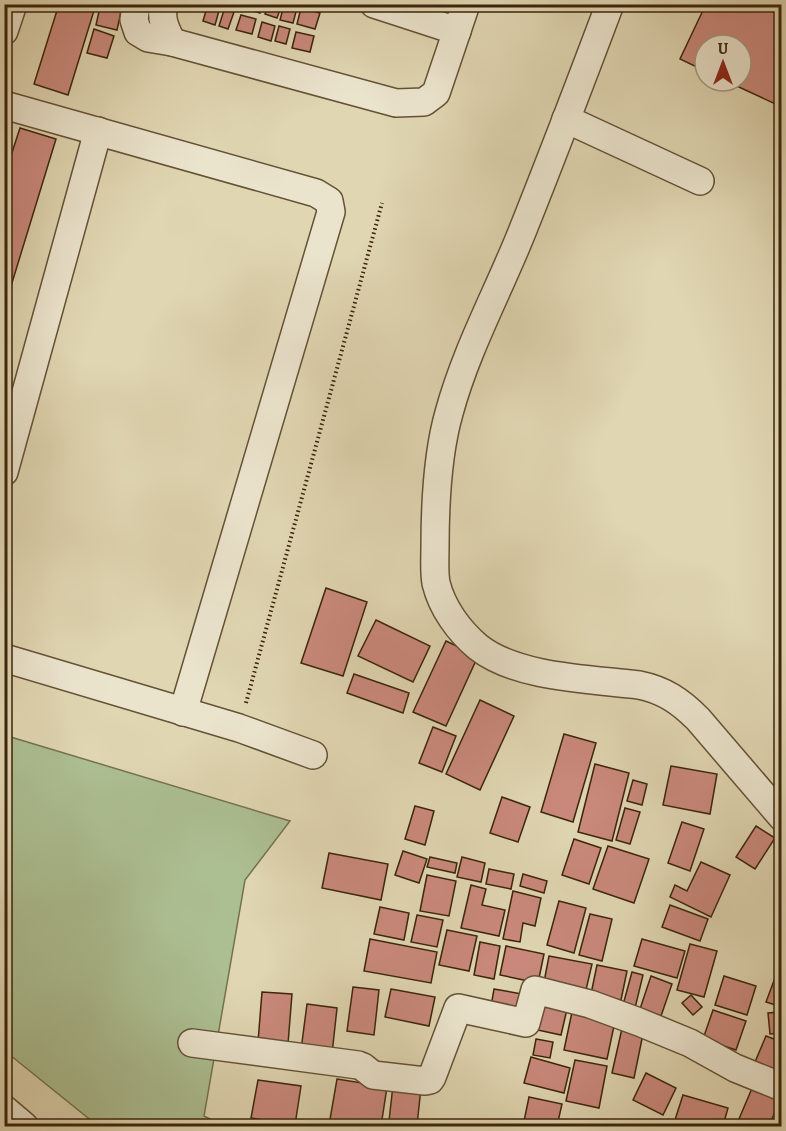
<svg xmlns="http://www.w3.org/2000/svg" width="786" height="1131" font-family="Alegreya,serif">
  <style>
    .green { fill: #acbf92; stroke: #74724f; stroke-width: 1.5 }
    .building { fill: #ca897c; stroke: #3b250c; stroke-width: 1.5 }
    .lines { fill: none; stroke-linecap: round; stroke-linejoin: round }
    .minor-casing { stroke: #645136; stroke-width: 30 }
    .path { stroke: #3b250c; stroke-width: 4; stroke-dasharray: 1.5 3; stroke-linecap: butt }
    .minor { stroke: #ebe4cd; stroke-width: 27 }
  </style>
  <rect width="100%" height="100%" fill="#e0d6b2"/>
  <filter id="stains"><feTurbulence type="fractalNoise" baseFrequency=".00333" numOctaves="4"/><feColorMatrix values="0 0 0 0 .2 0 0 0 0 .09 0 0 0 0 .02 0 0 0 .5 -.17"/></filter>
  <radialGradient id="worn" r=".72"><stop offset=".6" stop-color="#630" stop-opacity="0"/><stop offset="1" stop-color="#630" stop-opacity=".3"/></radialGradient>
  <polygon class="green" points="4,735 290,821 245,880 204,1116 224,1126 98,1126 5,1051"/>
  <g class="building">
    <polygon points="59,4 96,4 68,95 34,84"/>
    <polygon points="208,4 220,7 215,25 203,21"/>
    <polygon points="243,4 262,4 260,13 242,8"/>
    <polygon points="268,4 282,4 277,18 265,14"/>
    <polygon points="706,4 757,4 782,16 782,107 726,81 741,81 741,45 705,45 705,71 680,59"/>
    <polygon points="284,5 297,8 293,23 280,20"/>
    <polygon points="100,7 121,12 117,30 96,25"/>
    <polygon points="301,8 320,13 315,29 297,24"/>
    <polygon points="224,10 234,12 228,29 219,26"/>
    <polygon points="241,15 256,19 252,34 236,30"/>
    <polygon points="262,22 275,26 271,41 258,37"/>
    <polygon points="279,26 290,29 286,44 275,41"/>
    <polygon points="94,29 114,36 107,58 87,53"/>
    <polygon points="296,32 314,36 310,52 292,48"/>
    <polygon points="20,128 56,139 4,309 4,177"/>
    <polygon points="326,588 367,602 343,676 301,663"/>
    <polygon points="376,620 430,646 413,682 358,656"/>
    <polygon points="446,641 478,656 446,726 413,712"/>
    <polygon points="354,674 409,693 403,713 347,693"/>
    <polygon points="480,700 514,716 480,790 446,774"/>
    <polygon points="433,727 456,736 442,772 419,763"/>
    <polygon points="564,734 596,743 573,822 541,812"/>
    <polygon points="595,764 629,773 612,841 578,832"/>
    <polygon points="671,766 717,774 710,814 663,805"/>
    <polygon points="633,780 647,784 642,805 627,801"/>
    <polygon points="502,797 530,807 518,842 490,833"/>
    <polygon points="415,806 434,811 425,845 405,839"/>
    <polygon points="625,808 640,812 630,844 616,840"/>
    <polygon points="682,822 704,829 690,871 668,863"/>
    <polygon points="756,826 775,838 755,869 736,857"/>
    <polygon points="574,839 601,848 589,884 562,875"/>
    <polygon points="608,846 649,859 634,903 593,889"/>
    <polygon points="403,851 427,859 419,883 395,875"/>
    <polygon points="329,853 388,864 381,900 322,888"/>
    <polygon points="430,857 457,863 455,873 427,867"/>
    <polygon points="462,857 485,863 481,882 457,877"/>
    <polygon points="701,862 730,875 711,917 670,897 675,885 687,891"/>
    <polygon points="489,869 514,874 511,889 486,884"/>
    <polygon points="523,874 547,881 544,893 520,886"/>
    <polygon points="427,875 456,881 449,916 420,911"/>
    <polygon points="471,885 486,889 482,905 505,910 499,936 461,928"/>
    <polygon points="513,891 541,898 535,926 523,923 520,942 503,939"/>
    <polygon points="559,901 586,908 574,953 547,945"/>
    <polygon points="670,905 708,919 700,941 662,927"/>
    <polygon points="380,907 409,913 404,940 374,934"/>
    <polygon points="590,914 612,919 602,961 579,955"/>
    <polygon points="417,915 443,920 437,947 411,942"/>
    <polygon points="447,930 477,936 469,971 439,965"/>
    <polygon points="370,939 437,952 431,983 364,971"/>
    <polygon points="642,939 685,951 677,978 634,966"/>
    <polygon points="480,942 500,946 494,979 474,975"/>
    <polygon points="690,944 717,951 704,997 677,990"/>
    <polygon points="506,946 544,954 538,983 500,975"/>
    <polygon points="549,956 592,964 586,990 544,982"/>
    <polygon points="597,965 627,971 621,1000 591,994"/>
    <polygon points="778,970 782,971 782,1007 766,1002"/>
    <polygon points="632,972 643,975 635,1008 623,1005"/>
    <polygon points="651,976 672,984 661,1016 640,1009"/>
    <polygon points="724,976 756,986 747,1015 715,1005"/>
    <polygon points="353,987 379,990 374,1035 347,1031"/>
    <polygon points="391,989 435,997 429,1026 385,1017"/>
    <polygon points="494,989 528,995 521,1018 490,1012"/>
    <polygon points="262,992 292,994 288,1044 258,1042"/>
    <polygon points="691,995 702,1007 693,1015 682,1003"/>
    <polygon points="538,1000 568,1005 561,1035 533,1029"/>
    <polygon points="307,1004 337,1008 332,1054 301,1050"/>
    <polygon points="713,1010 746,1021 736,1050 703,1039"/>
    <polygon points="572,1012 615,1021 607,1059 564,1050"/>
    <polygon points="781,1012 782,1033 770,1034 768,1013"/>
    <polygon points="623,1024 644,1029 634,1078 612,1073"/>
    <polygon points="766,1036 782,1042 782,1082 752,1069"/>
    <polygon points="536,1039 553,1042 550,1058 533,1055"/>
    <polygon points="531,1057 570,1068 564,1093 524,1083"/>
    <polygon points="575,1060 607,1066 599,1108 566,1101"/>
    <polygon points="646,1073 676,1088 663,1115 633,1100"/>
    <polygon points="337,1079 387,1087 381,1126 329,1125"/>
    <polygon points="258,1080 301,1086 295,1125 251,1118"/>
    <polygon points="393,1085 421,1088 417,1125 389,1121"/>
    <polygon points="753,1086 781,1098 769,1126 736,1126"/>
    <polygon points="683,1095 728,1108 723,1126 687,1126 674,1123"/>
    <polygon points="529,1097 562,1104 557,1126 523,1126"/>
  </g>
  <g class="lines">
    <g class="minor-casing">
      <g id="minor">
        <polyline points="136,4 134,20 138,32 148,38 172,42 396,103 424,102 436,93 466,4"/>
        <path d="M163 4C161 20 165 28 172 42"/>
        <polyline points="374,4 457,31"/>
        <path d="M610 4C581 81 552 157 522 232 498 292 466 350 449 413 437 455 435 503 435 547 435 559 434 572 436 583 442 608 459 631 478 647 517 678 590 679 639 685 664 690 680 701 698 719L782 817"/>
        <polyline points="4,31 13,4"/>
        <polyline points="4,105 316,193 329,201 331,212 183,712"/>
        <polyline points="566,119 700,181"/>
        <polyline points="4,472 98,131"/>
        <polyline points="4,658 239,728 313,755"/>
        <polyline points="192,1043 358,1065 363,1067 373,1075 425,1081 430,1080 432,1077 458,1008 526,1023 535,990 590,1004 639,1022 690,1043 735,1068 782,1087"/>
        <polyline points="4,1109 24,1126"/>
      </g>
    </g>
    <polyline class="path" points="246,703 382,203"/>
    <use href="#minor" class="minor"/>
  </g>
  <rect width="786" height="1131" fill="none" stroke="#e0d6b2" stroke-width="24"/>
  <rect x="6" y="6" width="774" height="1119" fill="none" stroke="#3b250c" stroke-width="3"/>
  <rect x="12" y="12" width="762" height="1107" fill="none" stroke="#3b250c" stroke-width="1.5"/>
  <g transform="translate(723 63)"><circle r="28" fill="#ebe4cd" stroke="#a59880" stroke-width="1.5"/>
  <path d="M0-4.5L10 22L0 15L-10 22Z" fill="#8f2418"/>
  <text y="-9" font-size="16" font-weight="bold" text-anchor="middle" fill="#3b250c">U</text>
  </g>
  <rect width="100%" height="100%" filter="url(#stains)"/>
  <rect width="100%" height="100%" fill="url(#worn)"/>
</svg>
